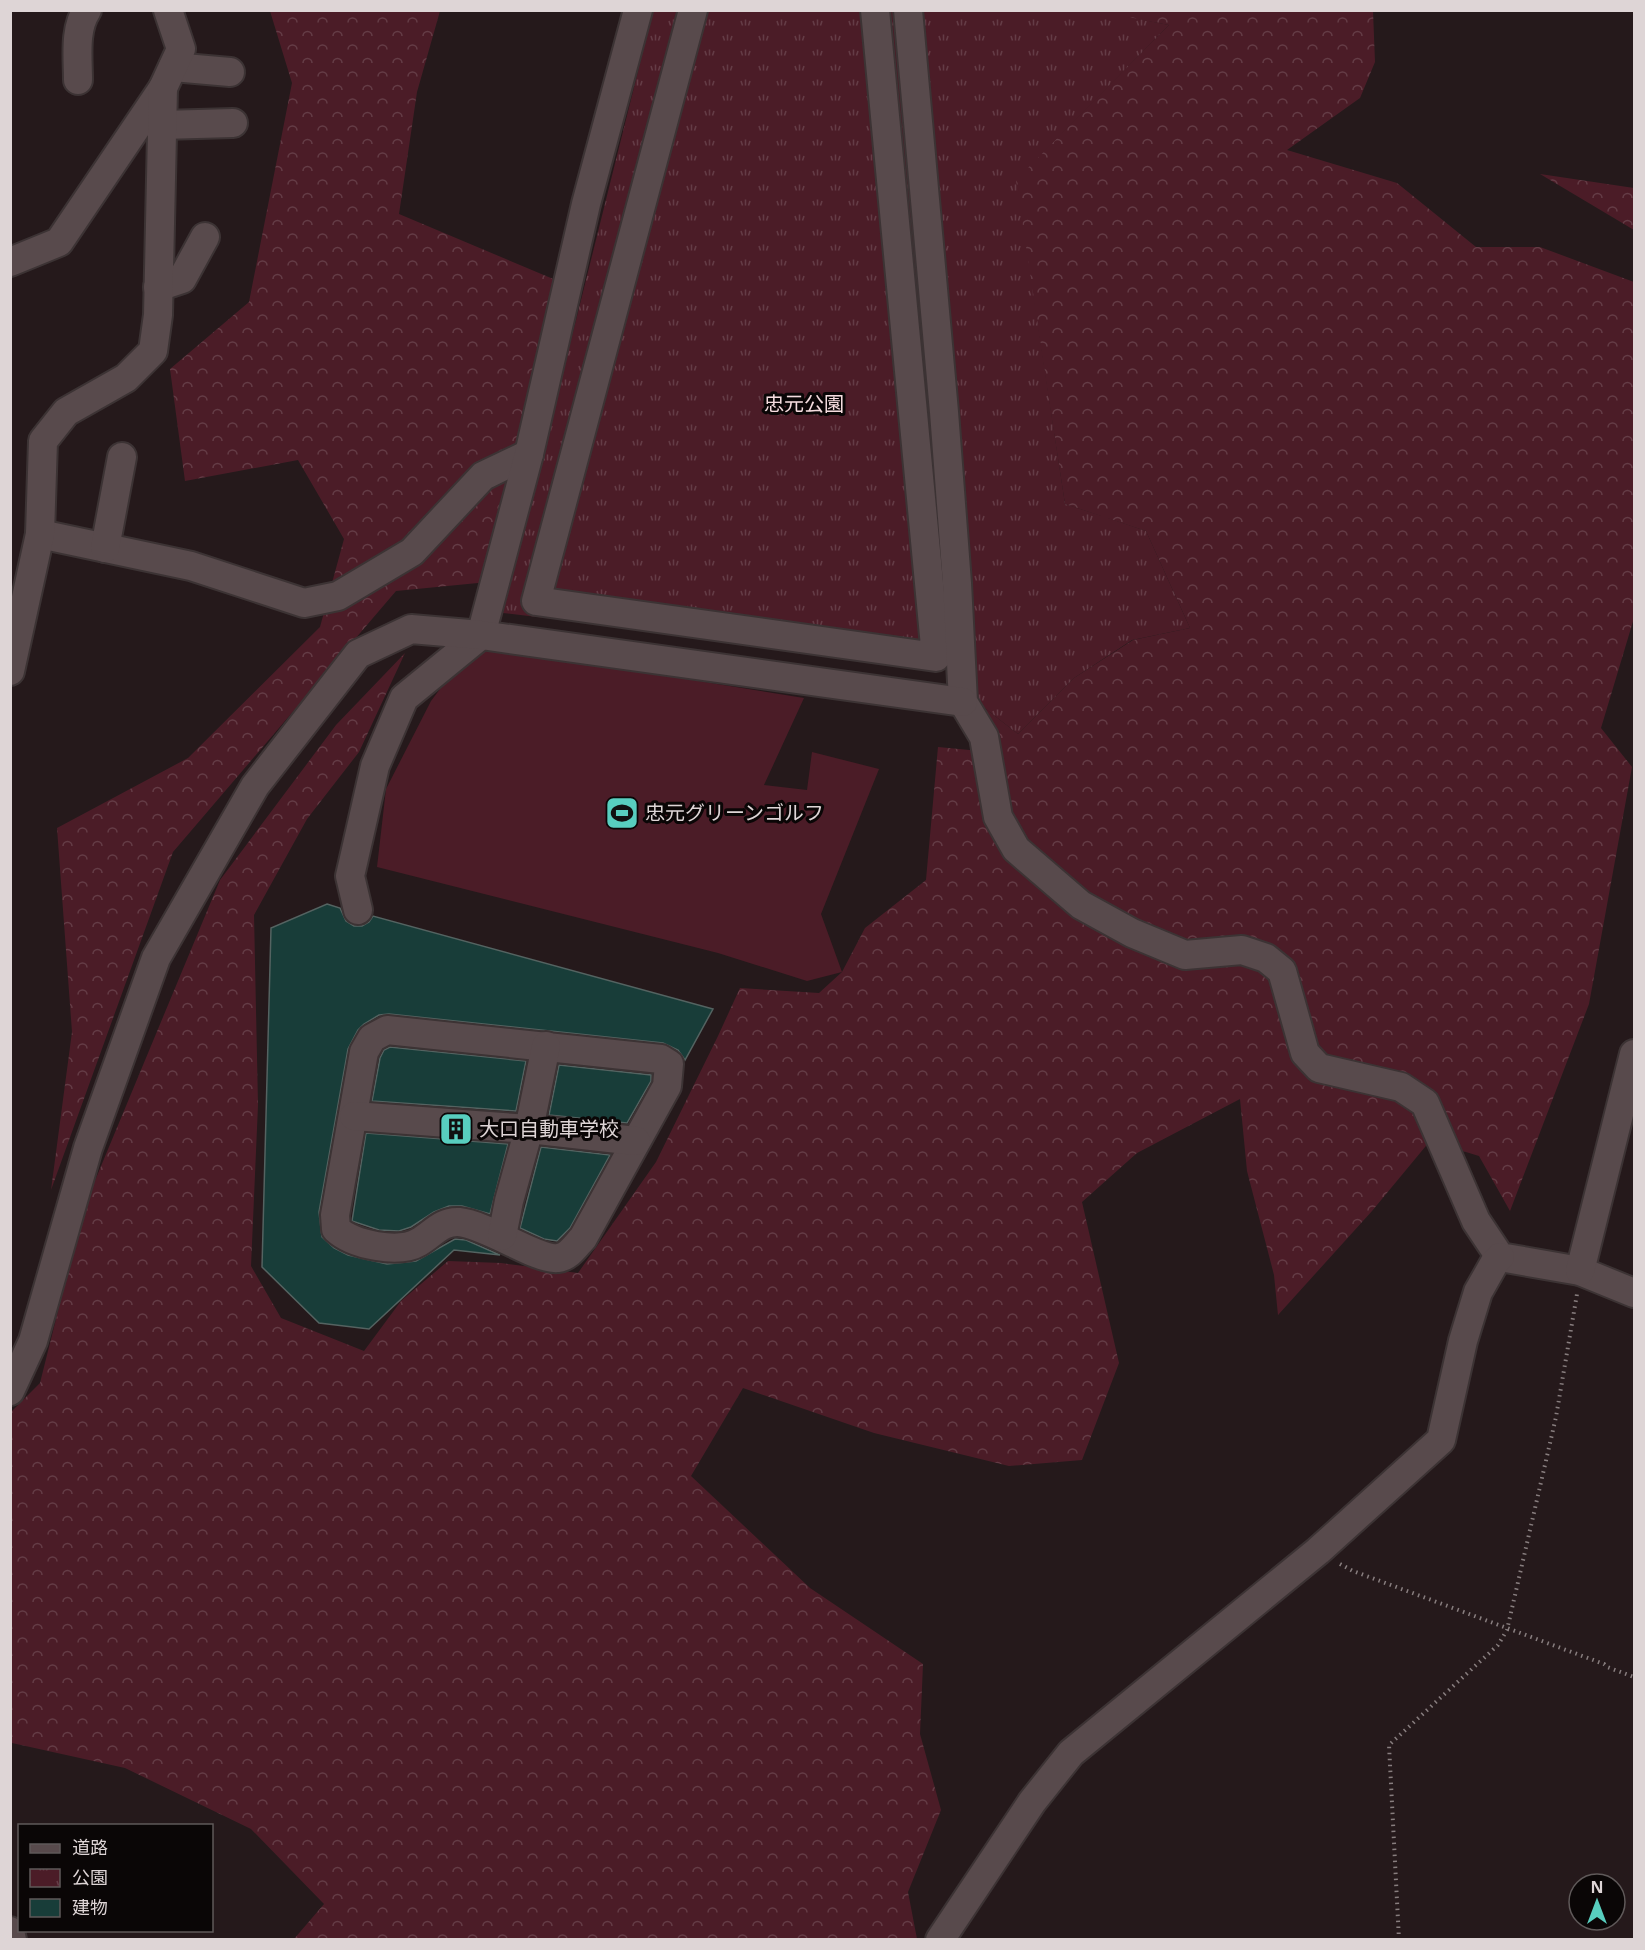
<svg xmlns="http://www.w3.org/2000/svg" width="1645" height="1950" font-family="'Open Sans','Noto Sans JP',sans-serif">
  <style>
    .green { fill: #4b1c27 }
    .forest { fill: url(#forest-crowns) }
    .park { fill: url(#park-tufts) }
    .building { fill: #183d39; stroke: #546361; stroke-width: 1.5 }
    .lines { fill: none; stroke-linecap: round; stroke-linejoin: round }
    .minor-casing { stroke: #3c3334; stroke-width: 32 }
    .path { stroke: #887e7f; stroke-width: 4; stroke-dasharray: 1.5 4.5; stroke-linecap: butt }
    .minor { stroke: #584a4c; stroke-width: 28 }
    .labels { text-anchor: middle; stroke-width: 6; stroke-linejoin: round; paint-order: stroke }
    .park-label { font-size: 20px; fill: #f5dcdf; stroke: #0a0606 }
    .poi-label { font-size: 20px; fill: #ded5d6; stroke: #0a0606; text-anchor: start }
  </style>
  <defs>
    <pattern id="forest-crowns" width="20" height="18" patternUnits="userSpaceOnUse" patternTransform="scale(1.5)"><rect width="20" height="18" fill="#4b1c27"/><path d="M2 6a3 3 0 1 1 6 0M12 15a3 3 0 1 1 6 0" fill="none" stroke="#643c46"/></pattern>
    <pattern id="park-tufts" width="24" height="20" patternUnits="userSpaceOnUse" patternTransform="scale(1.5)"><rect width="24" height="20" fill="#4b1c27"/><path d="M3 7l-1-3M5 7V3M7 7l1-3M15 17l-1-3M17 17v-4M19 17l1-3" fill="none" stroke="#643c46"/></pattern>
  </defs>
  <rect width="100%" height="100%" fill="#25191b"/>
  <polygon class="green" points="473,645 804,698 764,785 807,790 812,752 879,769 821,914 842,972 807,981 718,953 377,867 386,789 431,701"/>
  <g class="forest">
    <polygon points="270,11 440,11 417,92 399,214 558,281 488,582 396,591 173,852 51,1190 72,1032 57,828 188,758 320,627 344,539 298,460 185,481 170,369 249,302 292,83"/>
    <polygon points="1092,11 1373,11 1375,62 1360,98 1287,150 1397,183 1476,247 1540,247 1634,282 1634,618 1601,728 1632,767 1589,1004 1510,1211 1479,1156 1430,1141 1372,1211 1278,1315 1274,1275 1247,1171 1240,1099 1137,1153 1082,1202 1119,1363 1082,1460 1009,1466 874,1433 743,1388 691,1476 810,1588 923,1664 920,1734 941,1810 908,1892 917,1939 294,1939 324,1904 251,1829 125,1768 12,1743 10,1739 10,1413 40,1383 84,1207 220,880 336,725 405,653 359,752 307,819 254,915 258,1105 251,1266 281,1318 364,1351 401,1301 448,1261 501,1263 578,1273 656,1162 718,1036 740,988 819,993 842,972 865,928 926,880 938,747 990,752 986,709 1018,734 1074,678 1133,640 1190,628 1146,531 1065,504 1015,180 1169,25"/>
    <polygon points="1540,174 1634,188 1634,230"/>
  </g>
  <polygon class="park" points="1092,10 1169,25 1016,180 1065,504 1102,516 1108,515 1108,518 1146,531 1190,628 1132,640 1074,678 1018,734 986,709 941,665 503,613 653,11"/>
  <g class="building">
    <polygon points="327,904 340,908 346,921 354,926 362,926 369,922 373,916 713,1009 685,1060 678,1050 663,1043 389,1014 379,1015 364,1024 358,1030 348,1049 319,1212 322,1237 334,1248 348,1255 387,1264 416,1261 455,1239 466,1240 500,1255 454,1250 369,1329 319,1323 262,1267 271,928"/>
    <polygon points="390,1047 526,1061 516,1111 372,1101 380,1058 384,1050"/>
    <polygon points="559,1065 651,1075 651,1081 627,1123 549,1115"/>
    <polygon points="366,1133 508,1144 490,1214 462,1206 449,1206 434,1212 411,1227 399,1231 379,1230 352,1221"/>
    <polygon points="541,1147 610,1155 570,1228 557,1241 544,1239 520,1228"/>
  </g>
  <g class="lines">
    <g class="minor-casing">
      <g id="minor">
        <polyline points="693,10 536,601 936,657 875,10"/>
        <polyline points="908,10 944,412 957,583 963,702 984,737 998,817 1016,849 1081,905 1132,933 1185,955 1242,950 1266,958 1282,971 1305,1053 1319,1068 1401,1087 1425,1103 1476,1221 1500,1257 1580,1271 1634,1293"/>
        <polyline points="173,67 230,72"/>
        <path d="M78 80C78 58 74 29 87 10"/>
        <polyline points="162,125 233,123"/>
        <polyline points="10,262 59,242 163,88"/>
        <polyline points="158,287 182,279 205,237"/>
        <polyline points="40,534 191,566 304,603 338,596 412,552 483,476 529,454"/>
        <polyline points="105,548 122,457"/>
        <polyline points="10,671 40,534 43,441 66,412 126,378 153,351 158,315 163,88 181,49 168,10"/>
        <polyline points="358,910 350,876 375,766 404,698 481,635 529,454 586,204 638,10"/>
        <path d="M387 1030 661 1059 669 1064 667 1086 583 1238C576 1245 569 1257 558 1258 538 1261 488 1225 459 1222 441 1221 433 1234 419 1242 399 1254 353 1245 336 1229L335 1215 364 1052 372 1038Z"/>
        <polyline points="354,1116 529,1129 636,1141"/>
        <polyline points="502,1236 509,1201 529,1129 546,1046"/>
        <polyline points="1580,1271 1634,1054"/>
        <polyline points="10,1391 33,1341 88,1148 156,958 255,786 358,654 411,629 481,635 963,702"/>
        <polyline points="10,1931 12,1940"/>
        <polyline points="940,1940 1032,1802 1071,1753 1318,1551 1441,1440 1463,1341 1478,1292 1495,1262 1500,1257"/>
      </g>
    </g>
    <g class="path">
      <polyline points="1340,1564 1353,1571 1604,1664 1607,1667 1634,1677"/>
      <polyline points="1399,1940 1389,1745 1498,1645 1507,1630 1556,1417 1577,1294"/>
    </g>
    <use href="#minor" class="minor"/>
  </g>
  <defs>
    <g id="stadium-square" transform="scale(1.725)"><rect x="-9" y="-9" width="18" height="18" rx="4" fill="#58cebf" stroke="#0a0606"/><path d="M0-5a6.5 5 0 1 0 0 10a6.5 5 0 1 0 0-10ZM-3.5-1.8h7v3.6h-7Z" fill="#111"/></g>
    <g id="building-square" transform="scale(1.725)"><rect x="-9" y="-9" width="18" height="18" rx="4" fill="#58cebf" stroke="#0a0606"/><path d="M-4-6H4V6H1V3H-1V6H-4ZM-2.5-4.3h1.7v1.8h-1.7ZM.8-4.3h1.7v1.8H.8ZM-2.5-1h1.7V.8h-1.7ZM.8-1h1.7V.8H.8Z" fill="#111"/></g>
  </defs>
  <g fill-rule="evenodd">
    <use href="#stadium-square" x="622" y="813"/>
    <use href="#building-square" x="456" y="1129"/>
  </g>
  <g class="labels">
    <g class="park-label">
      <text x="804" y="411">忠元公園</text>
    </g>
    <g class="poi-label">
      <text x="645" y="820">忠元グリーンゴルフ</text>
      <text x="479" y="1136">大口自動車学校</text>
    </g>
  </g>
  <rect width="1645" height="1950" fill="none" stroke="#ded5d6" stroke-width="24"/>
  <rect x="18" y="1824" width="195" height="108" fill="#0a0606" stroke="#5f5959" stroke-width="1.5"/>
  <rect x="30" y="1844" width="30" height="9" fill="#584a4c" stroke="#5f5959" stroke-width="1.5"/>
  <text x="72" y="1854" font-size="18" fill="#ded5d6">道路</text>
  <rect x="30" y="1869" width="30" height="18" fill="url(#park-tufts)" stroke="#5f5959" stroke-width="1.5"/>
  <text x="72" y="1884" font-size="18" fill="#ded5d6">公園</text>
  <rect x="30" y="1899" width="30" height="18" fill="#183d39" stroke="#5f5959" stroke-width="1.5"/>
  <text x="72" y="1914" font-size="18" fill="#ded5d6">建物</text>
  <g transform="translate(1597 1902)"><circle r="28" fill="#0a0606" stroke="#5f5959" stroke-width="1.5"/>
  <path d="M0-4.5L10 22L0 15L-10 22Z" fill="#58cebf"/>
  <text y="-9" font-size="16" font-weight="bold" text-anchor="middle" fill="#ded5d6">N</text>
  </g>
</svg>
